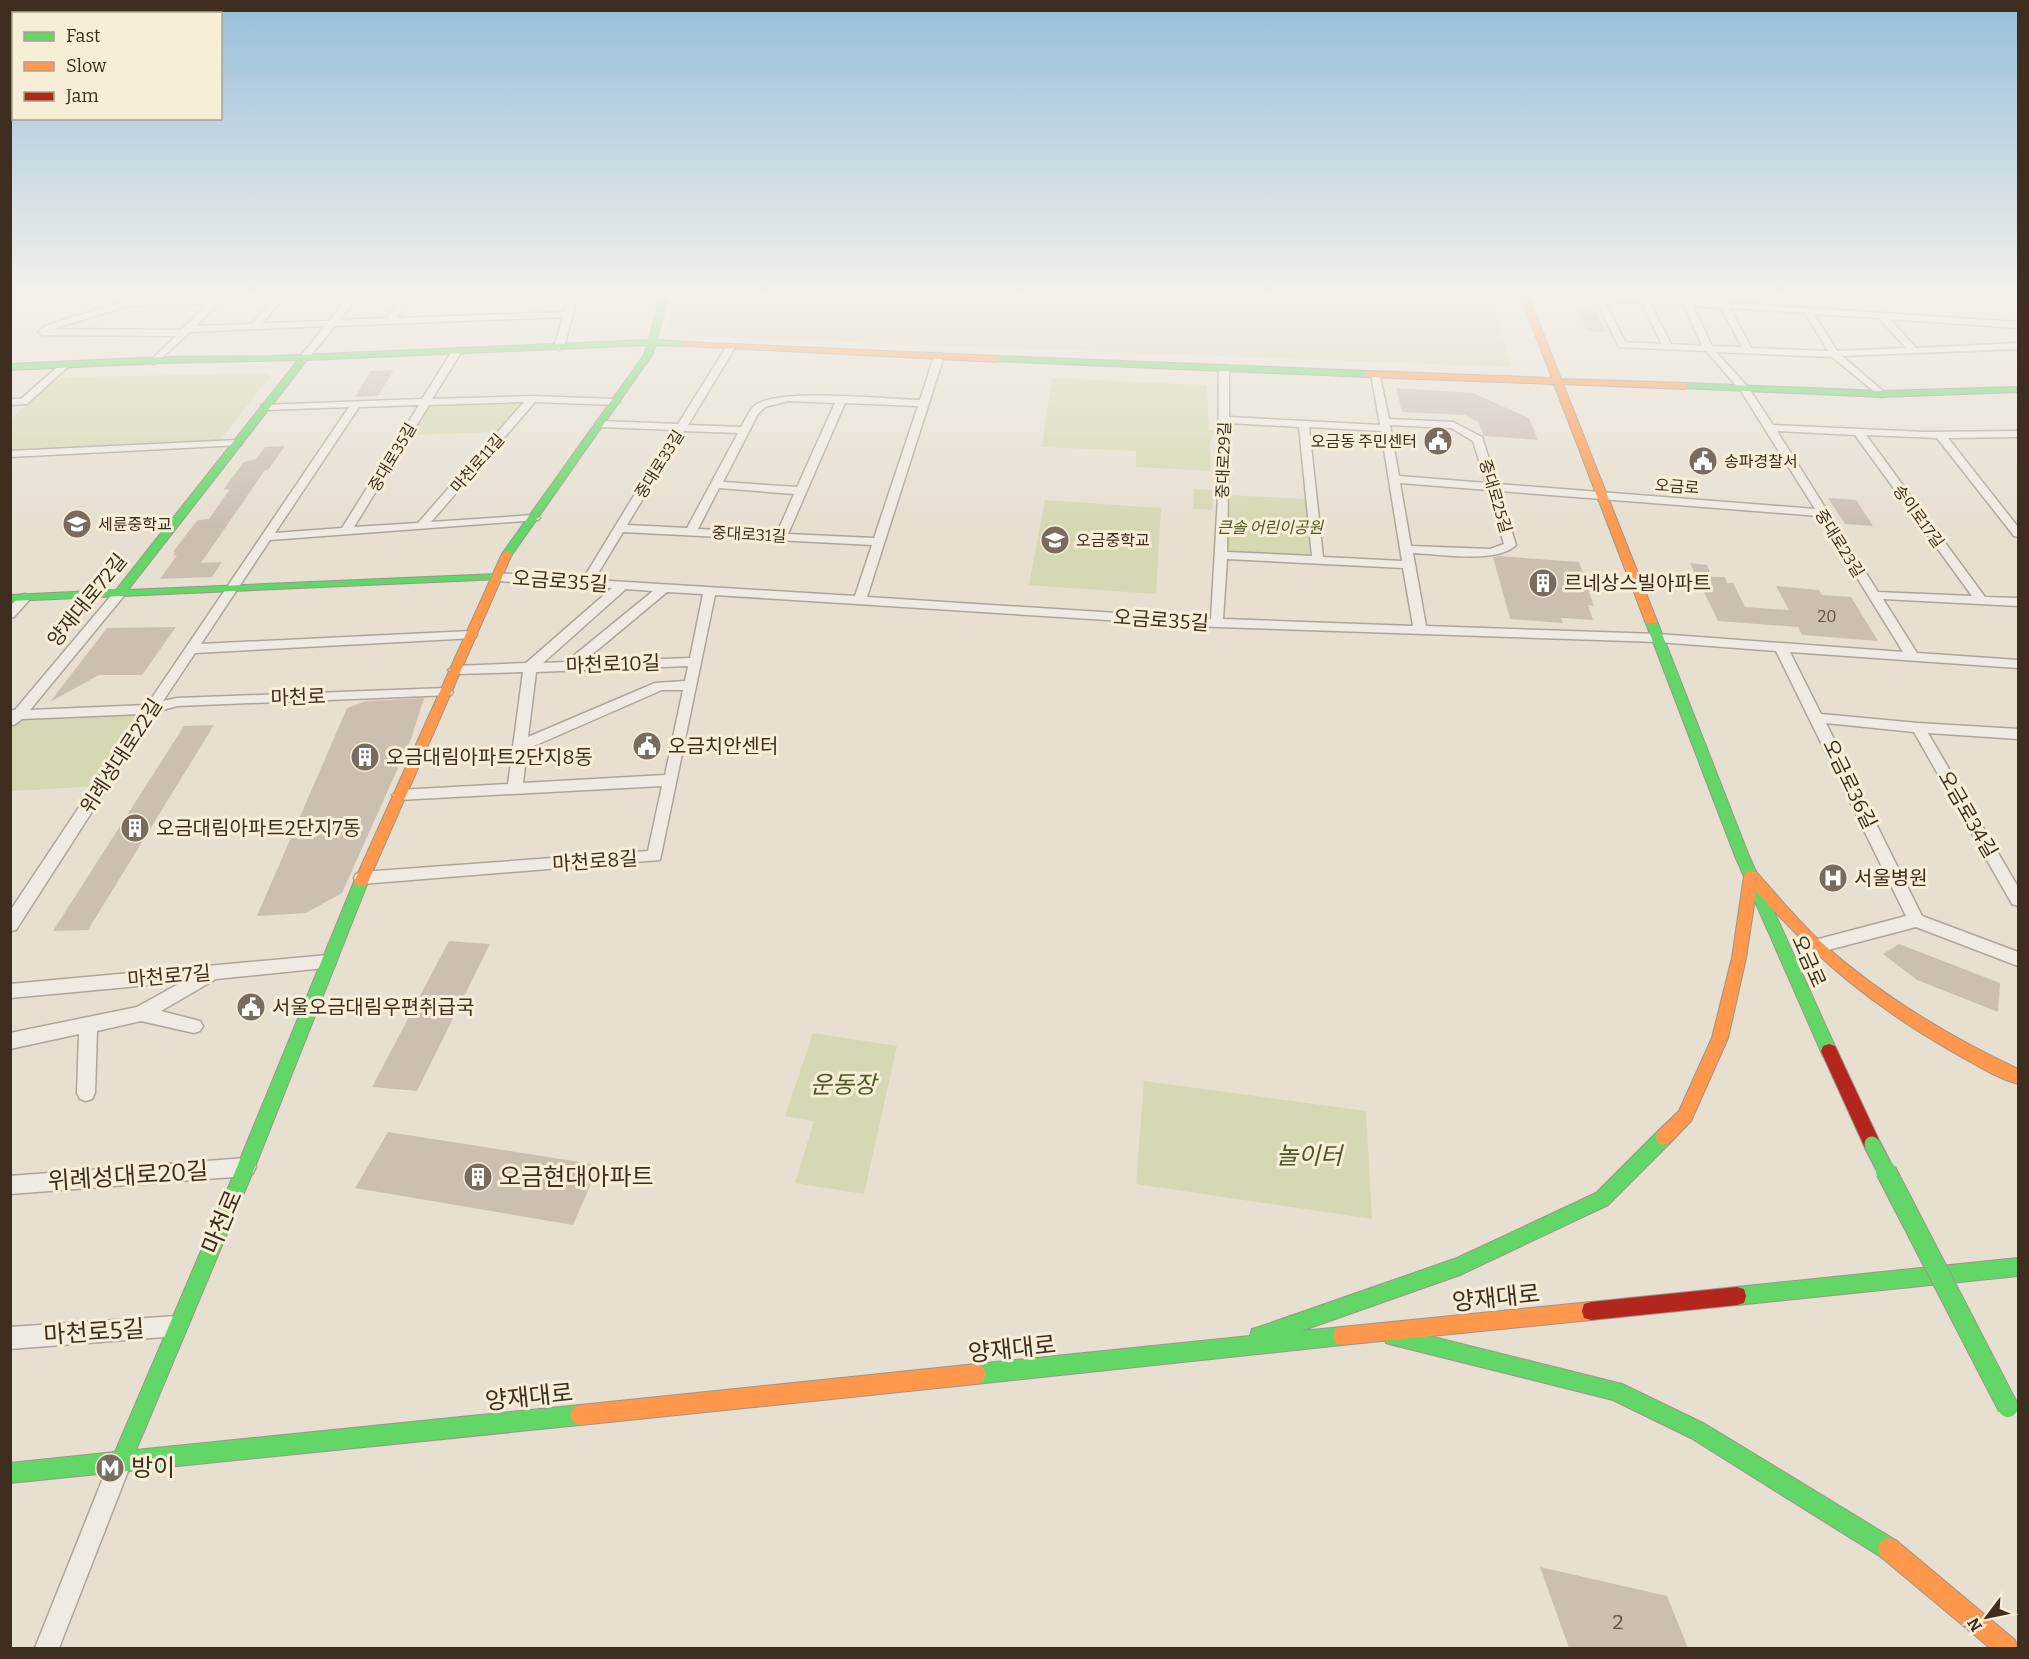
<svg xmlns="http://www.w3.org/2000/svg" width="2029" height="1659" font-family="Bitter,'Noto Sans KR',serif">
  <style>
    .green { fill: #d6d7b3 }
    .building { fill: #cbbfb2 }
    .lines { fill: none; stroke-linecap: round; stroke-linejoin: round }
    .street-casing { stroke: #ada599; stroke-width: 3 }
    .fast-casing { stroke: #9c958a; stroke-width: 2 }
    .slow-casing { stroke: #9c958a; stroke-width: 2 }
    .jam-casing { stroke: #9c958a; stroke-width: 2 }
    .street { fill: #efebe3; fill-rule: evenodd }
    .fast { fill: #63d668; fill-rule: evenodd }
    .slow { fill: #ff974d; fill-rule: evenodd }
    .jam { fill: #b3261e; fill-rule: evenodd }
    .fast-bridge-far1-casing { stroke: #9c958a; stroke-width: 18; stroke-linecap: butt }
    .fast-bridge-casing { stroke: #9c958a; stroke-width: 22; stroke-linecap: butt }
    .fast-bridge-far1 { stroke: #63d668; stroke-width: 15 }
    .fast-bridge { stroke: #63d668; stroke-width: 20 }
    .labels { text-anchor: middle; stroke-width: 6; stroke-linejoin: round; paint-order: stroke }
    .far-poi-label { font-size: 16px; fill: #3d2e20; stroke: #f7eed8; text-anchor: start }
    .far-street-label { font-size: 16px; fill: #3d2e20; stroke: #f7eed8 }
    .far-park-label { font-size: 16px; font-style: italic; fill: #4d5a26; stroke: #f7eed8 }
    .number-label { font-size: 16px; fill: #605244 }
    .street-label { font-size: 20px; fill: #3d2e20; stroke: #f7eed8 }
    .poi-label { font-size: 20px; fill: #3d2e20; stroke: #f7eed8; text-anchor: start }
    .near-number-label { font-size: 20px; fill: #605244 }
    .near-park-label { font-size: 24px; font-style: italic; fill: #4d5a26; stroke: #f7eed8 }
    .near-street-label { font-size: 24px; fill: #3d2e20; stroke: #f7eed8 }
    .near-poi-label { font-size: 24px; fill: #3d2e20; stroke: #f7eed8; text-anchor: start }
  </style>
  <rect width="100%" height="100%" fill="#e7e0d1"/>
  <g class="green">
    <polygon points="672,295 1491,295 1511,367 687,336 669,325"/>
    <polygon points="263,373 271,375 219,442 11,452 11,419 53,379 81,377"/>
    <polygon points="1052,378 1207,385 1209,430 1214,431 1210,445 1211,471 1136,467 1136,451 1042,447"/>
    <polygon points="517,402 519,408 499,432 409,435 427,404"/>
    <polygon points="1194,489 1213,490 1212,510 1193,509"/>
    <polygon points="1226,495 1307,499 1314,558 1226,552"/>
    <polygon points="1045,500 1161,508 1156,594 1029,585"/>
    <polygon points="151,709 101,786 11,791 11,725 18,715"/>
    <polygon points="813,1033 897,1046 864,1194 795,1183 814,1121 785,1116"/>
    <polygon points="1144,1081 1366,1111 1372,1219 1136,1184"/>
  </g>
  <g class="building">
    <polygon points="1578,310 1596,311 1606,332 1587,331"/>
    <polygon points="394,370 378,396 355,397 371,371"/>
    <polygon points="1396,388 1473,393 1529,418 1538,440 1484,436 1478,422 1465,415 1402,412"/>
    <polygon points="285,446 268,470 265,470 201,563 222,562 212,577 160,579 177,555 173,556 175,552 173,552 195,523 198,520 209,519 230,489 223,490 244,462 256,459 265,447"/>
    <polygon points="1828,498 1856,500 1873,526 1845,524"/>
    <polygon points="1499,556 1579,562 1594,606 1588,605 1593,620 1561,618 1563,623 1510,619 1493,557"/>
    <polygon points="1690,563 1707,565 1712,577 1725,577 1727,583 1733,583 1745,607 1789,610 1776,586 1819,590 1822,595 1851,597 1878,641 1802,635 1798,627 1718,621"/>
    <polygon points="176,627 142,675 99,675 50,702 107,628"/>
    <polygon points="424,698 411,739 342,893 306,913 257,916 347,708 366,701"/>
    <polygon points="214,725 88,930 53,931 184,726"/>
    <polygon points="449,941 490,944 417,1091 372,1087"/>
    <polygon points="1899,944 2000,983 1998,1012 1917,980 1883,954"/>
    <polygon points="388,1132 599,1165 573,1225 355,1188"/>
    <polygon points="1540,1567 1667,1596 1688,1648 1569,1648"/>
  </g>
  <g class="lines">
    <g class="street-casing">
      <g id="street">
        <path d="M219 295 222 296V300L196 326 252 324 278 295H287L262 323 329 321 350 295H359L339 320 387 318 404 295H413L397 318 565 312 570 295H578L564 347 559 350 554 347 563 317 335 326 307 360 304 361 299 358 325 326 190 332 155 364 152 363V359L176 336 43 335 38 332 45 326 127 300 215 297ZM209 303 181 330 53 329 128 306Z"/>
        <path d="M1564 295H1611L2018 322V328L1890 319 1916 348 2018 343V349L1842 356 1884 392V396L1881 397 1832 357 1716 352 1748 387 1773 425 1925 432 2018 431V437L1948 438 2018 527V537L2014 536 1937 438 1866 435 1985 597 2018 598V606L1883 599 1917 653 2018 660V668L1790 652 1821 714 1918 723 2018 729V739L1928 733 2018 887V906L2012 904 1914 732 1826 723 1922 916 2018 952V966L1916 927 1817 953 1811 951 1809 946 1811 941 1906 916 1776 651 1658 642 1217 627 715 595 660 860 362 884 356 882 354 878 356 874 362 872 648 851 662 786 399 800 392 795 399 790 508 784 523 672 455 674 448 670 455 666 526 663 612 588 497 581 491 577 497 573 583 579 674 430 600 427 595 424 600 421 678 424 728 344 736 346 688 425 741 427C746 419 749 409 757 404 782 388 886 399 920 400L934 356 939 353 944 356 867 597 1211 619 1218 496 1219 368 1224 365 1229 368V417L1380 425 1371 374 1379 372 1389 419 1453 422 1482 437 1497 484 1815 509 1741 391 1706 351 1619 347 1595 299ZM1604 300 1641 302 1662 344 1625 342ZM1650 303 1684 305 1702 346 1671 344ZM1693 306 1721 308 1742 347 1712 346ZM1730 308 1805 313 1828 351 1751 348ZM1814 314 1879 318 1906 348 1837 351ZM788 401 835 403 797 487 723 482 758 414 765 407ZM845 403 918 406 874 538 788 534ZM1229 423 1299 427 1312 556 1227 552ZM1390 425 1451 428 1473 441 1486 483 1399 476ZM1309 427 1381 431 1402 561 1323 557ZM684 431 738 433 687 528 627 525ZM1777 431 1855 435 1972 596 1878 592ZM1400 483 1488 490 1504 544 1490 549 1411 546ZM719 488 794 494 777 533 698 529ZM1499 491 1819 516 1903 652 1658 634 1426 626 1413 553C1438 554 1498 564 1516 545ZM623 532 872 545 855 596 594 580ZM1227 559 1403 568 1413 626 1223 619ZM626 589 653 591 566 662 543 663ZM667 592 703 594 690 658 583 662ZM688 666 685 681 655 683 528 737 536 672ZM662 690H683L665 775 523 783 527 749Z"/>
        <path d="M457 348 462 351 432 399 532 396 615 399 620 402 615 405 535 402 431 522 534 515 540 518 538 520 270 540 201 644 471 631 477 635 475 638 195 653 163 701 177 698 446 688 453 692 451 695 177 706 156 712 16 930 10 931V911L141 714 22 719 14 725 10 724V710H15L115 591H123V597L30 710 147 705 349 407 266 410 261 407 262 405 422 399 452 351ZM524 402 418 523 354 527 429 405ZM419 405 342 528 275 533 359 407Z"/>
        <polygon points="63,362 71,364 27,404 10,405 10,399 21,399"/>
        <polygon points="237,440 242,443 241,445 10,457 10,451"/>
        <polygon points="25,594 31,598 14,617 10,618 10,606 21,595"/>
        <polygon points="328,955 334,957 336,962 334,967 216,979 161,1011 200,1021 203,1026 200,1031 194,1033 141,1021 97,1031 95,1093 92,1099 86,1101 80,1099 77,1093 79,1034 10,1049 10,1033 137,1007 182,982 10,998 10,984"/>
        <polygon points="246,1158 253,1161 256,1167 253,1173 246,1176 10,1194 10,1176"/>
        <polygon points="177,1316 184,1319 187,1326 184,1333 177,1336 10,1349 10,1327"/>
        <polygon points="121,1450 129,1453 132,1461 59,1648 35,1648 113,1453"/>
      </g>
    </g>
    <g class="fast-casing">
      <g id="fast">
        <polygon points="660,295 668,295 657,340 687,342 691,344 687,346 656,345 652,355 511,556 507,557 502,554 644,355 647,345 307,360 128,590 497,574 502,577 501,579 10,601 10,595 116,590 298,360 163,363 10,370 10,364 163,357 274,356 649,340"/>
        <polygon points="997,356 1368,371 1372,374 1368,377 994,361 993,359"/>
        <polygon points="1685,383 1881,391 2018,387 2018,392 1881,397 1682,388 1681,386"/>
        <polygon points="1651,618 1657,621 1749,856 1837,1051 1835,1056 1829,1058 1823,1056 1735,856 1645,621"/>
        <polygon points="361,877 366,878 368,882 255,1167 136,1450 580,1405 587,1408 590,1415 587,1422 580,1425 10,1483 10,1463 115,1452 237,1167 354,882 356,878"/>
        <polygon points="1664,1129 1670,1131 1672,1137 1670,1143 1608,1205 1460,1275 1301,1331 1342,1327 1349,1329 1351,1336 1349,1343 1342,1345 976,1384 969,1381 966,1374 969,1367 976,1364 1250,1336 1252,1329 1259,1327 1457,1258 1596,1193 1658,1131"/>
        <polygon points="2018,1258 2018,1276 1737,1305 1730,1303 1728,1296 1730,1289 1737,1287"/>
        <polygon points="1393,1327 1622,1384 1705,1424 1897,1541 1900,1549 1897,1557 1889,1560 1881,1557 1691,1438 1613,1400 1393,1345 1386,1343 1384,1336 1386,1329"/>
      </g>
    </g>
    <g class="slow-casing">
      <g id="slow">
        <polygon points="1520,295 1528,295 1561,379 1685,383 1689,386 1685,389 1563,384 1657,621 1655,623 1647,623 1645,621 1554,384 1368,377 1364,374 1368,371 1552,378"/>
        <polygon points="684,342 997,356 1001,359 997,362 687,346 684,346"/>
        <polygon points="507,551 512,554 368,882 366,886 356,886 354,882 502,554"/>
        <path d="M1751 871 1756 872C1778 896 1798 921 1822 943 1880 995 1948 1036 2018 1069V1084C1996 1078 1973 1063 1953 1052 1874 1007 1816 959 1756 891L1746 958 1728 1038 1691 1121 1670 1143 1664 1145 1658 1143 1656 1137 1658 1131 1679 1111 1712 1038 1732 958 1744 876 1746 872Z"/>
        <polygon points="1591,1302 1598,1304 1600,1311 1598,1318 1591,1320 1342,1345 1335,1343 1333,1336 1335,1329 1342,1327"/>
        <polygon points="976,1364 983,1367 986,1374 983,1381 976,1384 580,1425 573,1422 570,1415 573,1408 580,1405"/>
        <polygon points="1889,1538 1897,1541 2015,1640 2018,1648 1990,1648 1881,1557 1878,1549 1881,1541"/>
      </g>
    </g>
    <g class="jam-casing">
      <g id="jam">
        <polygon points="1829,1044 1835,1046 1878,1138 1880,1144 1878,1150 1872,1152 1866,1150 1821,1051 1823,1046"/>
        <polygon points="1737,1287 1744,1289 1746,1296 1744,1303 1737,1305 1591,1320 1584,1318 1582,1311 1584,1304 1591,1302"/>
      </g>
    </g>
    <use href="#street" class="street"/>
    <use href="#fast" class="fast"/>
    <use href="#slow" class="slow"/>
    <use href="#jam" class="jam"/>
    <g class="fast-bridge-far1-casing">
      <polyline id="fast-bridge-far1" points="1872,1144 1887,1173"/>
    </g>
    <g class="fast-bridge-casing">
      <polyline id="fast-bridge" points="1886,1171 2008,1407"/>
    </g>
    <use href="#fast-bridge-far1" class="fast-bridge-far1"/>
    <use href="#fast-bridge" class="fast-bridge"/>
  </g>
  <linearGradient id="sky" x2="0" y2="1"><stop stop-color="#96bed9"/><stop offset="0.56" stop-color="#f4f1ea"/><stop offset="1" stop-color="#f4f1ea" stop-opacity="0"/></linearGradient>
  <rect width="2029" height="528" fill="url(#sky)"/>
  <defs>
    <g id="civic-disc" transform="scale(1.5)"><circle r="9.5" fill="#786c5e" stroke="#f7eed8"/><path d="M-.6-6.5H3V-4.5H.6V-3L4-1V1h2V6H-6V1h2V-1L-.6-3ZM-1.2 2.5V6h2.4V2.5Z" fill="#fff"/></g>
    <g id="school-disc" transform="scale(1.5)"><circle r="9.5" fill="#786c5e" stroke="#f7eed8"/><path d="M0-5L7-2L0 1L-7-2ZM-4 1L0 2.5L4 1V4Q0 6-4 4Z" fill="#fff"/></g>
    <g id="building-disc" transform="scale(1.5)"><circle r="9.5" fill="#786c5e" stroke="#f7eed8"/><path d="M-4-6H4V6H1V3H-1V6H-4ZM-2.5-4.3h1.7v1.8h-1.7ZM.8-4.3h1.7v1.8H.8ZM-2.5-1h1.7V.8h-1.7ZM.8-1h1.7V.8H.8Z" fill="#fff"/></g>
    <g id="hospital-disc" transform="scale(1.5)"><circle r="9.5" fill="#786c5e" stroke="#f7eed8"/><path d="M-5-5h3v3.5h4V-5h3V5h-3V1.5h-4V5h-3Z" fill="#fff"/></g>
    <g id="metro-disc" transform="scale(1.5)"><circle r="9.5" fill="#786c5e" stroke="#f7eed8"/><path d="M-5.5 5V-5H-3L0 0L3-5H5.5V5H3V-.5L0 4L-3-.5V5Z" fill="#fff"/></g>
  </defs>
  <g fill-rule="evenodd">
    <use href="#civic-disc" x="1438" y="441"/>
    <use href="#civic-disc" x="1703" y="461"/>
    <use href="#school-disc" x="77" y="524"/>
    <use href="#school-disc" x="1055" y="540"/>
    <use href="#building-disc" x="1543" y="583"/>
    <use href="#civic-disc" x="647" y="746"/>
    <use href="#building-disc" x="365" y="757"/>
    <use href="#building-disc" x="135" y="828"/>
    <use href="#hospital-disc" x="1833" y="878"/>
    <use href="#civic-disc" x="251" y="1007"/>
    <use href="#building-disc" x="478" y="1177"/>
    <use href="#metro-disc" x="110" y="1468"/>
  </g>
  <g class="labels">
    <g class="far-poi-label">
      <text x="1417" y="447" text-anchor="end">오금동 주민센터</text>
      <text x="1724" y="467">송파경찰서</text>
      <text x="98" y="530">세륜중학교</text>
      <text x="1076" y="546">오금중학교</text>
    </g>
    <g class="far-street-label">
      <text transform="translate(392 457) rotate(-59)" y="6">중대로35길</text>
      <text transform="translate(1223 460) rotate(-88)" y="6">중대로29길</text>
      <text transform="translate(477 463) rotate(-49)" y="6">마천로11길</text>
      <text transform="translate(659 464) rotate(-58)" y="6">중대로33길</text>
      <text transform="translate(1677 486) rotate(4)" y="6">오금로</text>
      <text transform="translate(1496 496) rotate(73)" y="6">중대로25길</text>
      <text transform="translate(1919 516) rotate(54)" y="6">송이로17길</text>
      <text transform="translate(749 534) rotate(3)" y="6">중대로31길</text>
      <text transform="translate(1840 543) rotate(58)" y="6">중대로23길</text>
    </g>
    <g class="far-park-label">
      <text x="1270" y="533">큰솔 어린이공원</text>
    </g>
    <g class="number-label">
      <text x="1827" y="622">20</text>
    </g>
    <g class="street-label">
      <text transform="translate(560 581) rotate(4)" y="7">오금로35길</text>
      <text transform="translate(87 600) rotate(-51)" y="7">양재대로72길</text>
      <text transform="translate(1161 620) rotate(4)" y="7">오금로35길</text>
      <text transform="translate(613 664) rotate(-2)" y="7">마천로10길</text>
      <text transform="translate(298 697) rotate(-2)" y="7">마천로</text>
      <text transform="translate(121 756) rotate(-57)" y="7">위례성대로22길</text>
      <text transform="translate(1850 784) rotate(64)" y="7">오금로36길</text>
      <text transform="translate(1968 814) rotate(60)" y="7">오금로34길</text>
      <text transform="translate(595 861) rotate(-4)" y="7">마천로8길</text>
      <text transform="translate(1809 961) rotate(66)" y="7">오금로</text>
      <text transform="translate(169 976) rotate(-5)" y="7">마천로7길</text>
    </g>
    <g class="poi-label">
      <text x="1564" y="590">르네상스빌아파트</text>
      <text x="668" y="753">오금치안센터</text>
      <text x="386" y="764">오금대림아파트2단지8동</text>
      <text x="156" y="835">오금대림아파트2단지7동</text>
      <text x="1854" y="885">서울병원</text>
      <text x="272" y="1014">서울오금대림우편취급국</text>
    </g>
    <g class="near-number-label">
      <text x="1618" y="1629">2</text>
    </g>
    <g class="near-park-label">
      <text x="843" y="1093">운동장</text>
      <text x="1309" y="1164">놀이터</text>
    </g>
    <g class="near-street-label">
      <text transform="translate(128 1176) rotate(-4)" y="8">위례성대로20길</text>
      <text transform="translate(222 1222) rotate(-67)" y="8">마천로</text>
      <text transform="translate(1496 1298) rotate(-6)" y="8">양재대로</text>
      <text transform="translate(94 1332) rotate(-4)" y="8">마천로5길</text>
      <text transform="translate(1012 1349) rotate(-6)" y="8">양재대로</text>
      <text transform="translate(529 1397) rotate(-6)" y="8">양재대로</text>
    </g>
    <g class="near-poi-label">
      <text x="499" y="1185">오금현대아파트</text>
      <text x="131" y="1476">방이</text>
    </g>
  </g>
  <rect width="2029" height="1659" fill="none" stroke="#3d2e20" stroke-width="24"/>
  <rect x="12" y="12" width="210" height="108" fill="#f7eed8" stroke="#ada18e" stroke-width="1.5"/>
  <rect x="24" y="32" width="30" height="9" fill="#63d668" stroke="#ada18e" stroke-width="1.5"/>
  <text x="66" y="42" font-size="18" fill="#3d2e20">Fast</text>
  <rect x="24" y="62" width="30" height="9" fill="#ff974d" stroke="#ada18e" stroke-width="1.5"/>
  <text x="66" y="72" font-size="18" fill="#3d2e20">Slow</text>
  <rect x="24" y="92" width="30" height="9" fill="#b3261e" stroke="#ada18e" stroke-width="1.5"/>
  <text x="66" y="102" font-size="18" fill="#3d2e20">Jam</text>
  <g transform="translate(1987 1617) rotate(238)" stroke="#f7eed8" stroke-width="4.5" paint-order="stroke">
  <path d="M0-4.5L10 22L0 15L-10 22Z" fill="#3d2e20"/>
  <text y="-9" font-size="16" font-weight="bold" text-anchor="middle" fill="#3d2e20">N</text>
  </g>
</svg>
